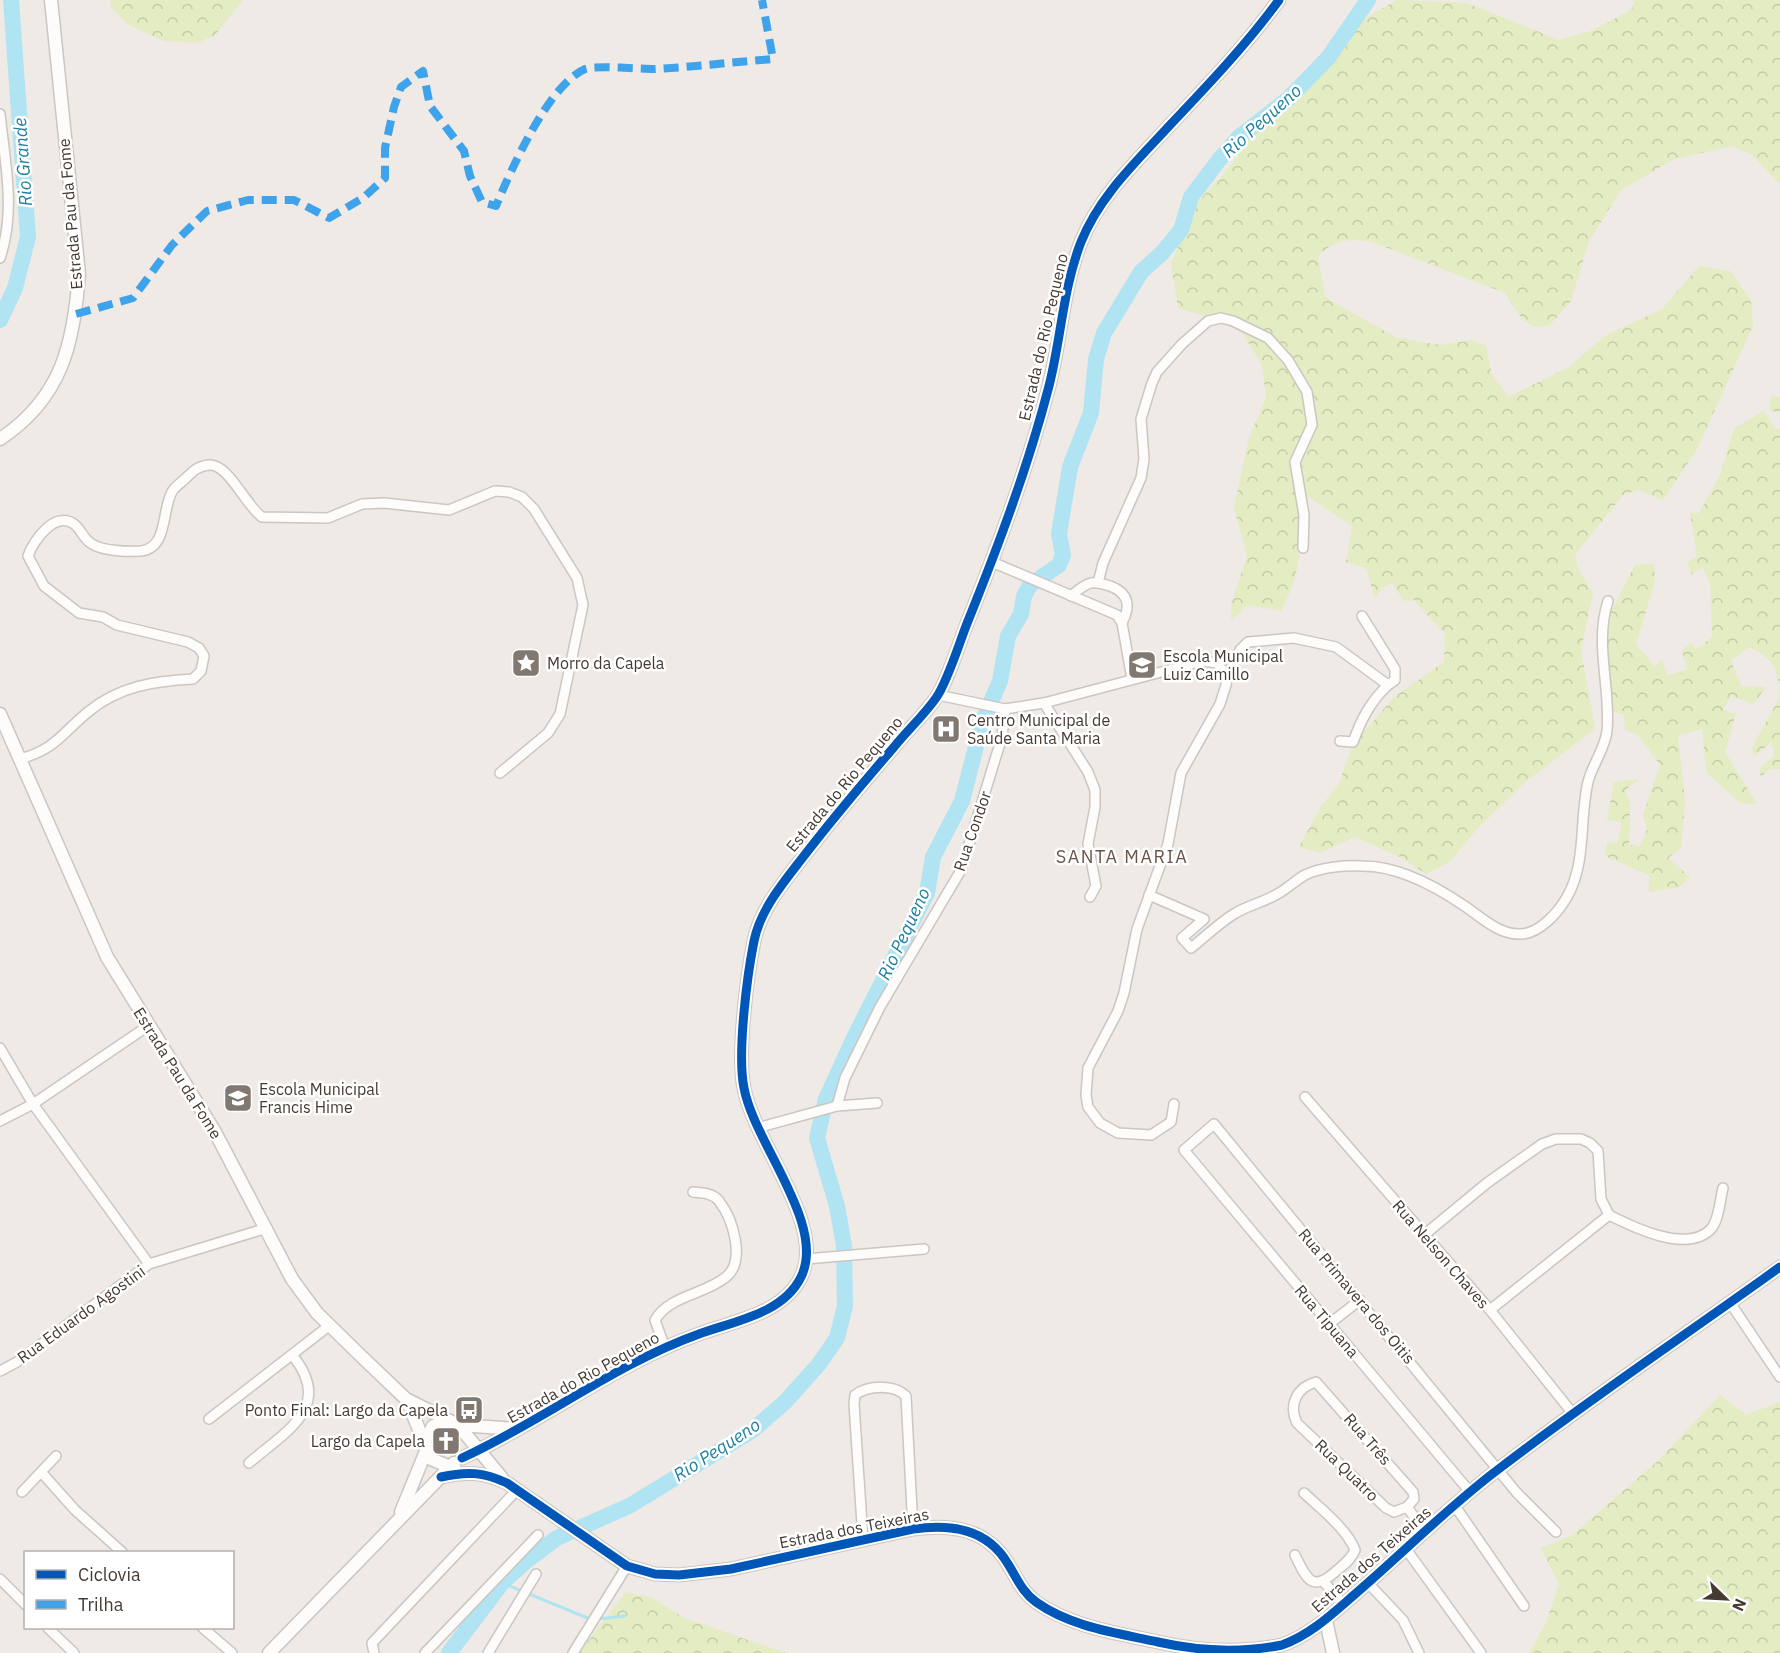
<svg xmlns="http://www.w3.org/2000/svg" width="1780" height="1653" font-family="'IBM Plex Sans',sans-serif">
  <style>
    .forest { fill: url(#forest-crowns) }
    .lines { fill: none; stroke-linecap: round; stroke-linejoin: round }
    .stream { stroke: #b0e4f2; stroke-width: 3 }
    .river { stroke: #b0e4f2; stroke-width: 16 }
    .minor-casing { stroke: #cbc6c1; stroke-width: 12 }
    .tertiary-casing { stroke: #cbc6c1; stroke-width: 15 }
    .minor { stroke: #fdfcfb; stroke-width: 9 }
    .tertiary { stroke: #fdfcfb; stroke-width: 12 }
    .quiet { stroke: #3fa3eb; stroke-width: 8; stroke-dasharray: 15 8; stroke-linecap: butt }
    .cycleway-casing { stroke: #fff; stroke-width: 13 }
    .cycleway { stroke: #0057b8; stroke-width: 9 }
    .labels { text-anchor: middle; stroke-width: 5; stroke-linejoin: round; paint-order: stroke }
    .street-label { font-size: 16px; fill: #453a32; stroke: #fff }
    .poi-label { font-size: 16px; fill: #453a32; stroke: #fff; text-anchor: start }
    .water-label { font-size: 18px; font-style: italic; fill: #1e80a2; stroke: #fff }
    .neighbourhood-label { font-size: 18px; letter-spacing: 1.5px; fill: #695648; stroke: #fff }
  </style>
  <defs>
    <pattern id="forest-crowns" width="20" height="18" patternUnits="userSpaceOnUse" patternTransform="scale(1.5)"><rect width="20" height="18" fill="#e3ecc2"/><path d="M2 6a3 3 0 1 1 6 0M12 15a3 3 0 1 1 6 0" fill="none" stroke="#c4cba7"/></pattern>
  </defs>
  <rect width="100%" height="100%" fill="#efeae5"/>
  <g class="forest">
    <polygon points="111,0 243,0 215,35 197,43 164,41 127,24 110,6"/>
    <path d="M1397 0 1467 3 1559 40 1591 31 1631 10 1635 0H1780V184L1752 155 1733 146 1674 159 1621 190 1589 241 1571 301 1550 325 1535 327 1522 319 1505 293 1375 243C1353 237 1334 239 1318 256L1325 297 1397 338 1441 345 1472 340 1486 346 1492 375 1508 397 1569 367 1605 336 1662 309 1699 266 1730 271 1751 301 1753 326 1696 451 1663 500 1638 490 1623 495 1575 555 1578 569 1593 593 1581 650 1595 729 1525 782 1476 830 1450 862 1426 874 1402 858 1355 837 1320 853 1299 847 1321 806 1339 784 1352 746 1394 697 1444 662 1445 634 1414 600 1404 601 1392 583 1382 588 1375 598 1366 568 1346 562 1352 526 1300 491C1300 541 1305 565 1281 611L1248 605 1231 621V604L1247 557 1234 507 1249 438 1266 398 1262 365 1238 326 1178 308 1171 264 1194 206 1233 163 1257 117 1315 73 1352 26Z"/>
    <polygon points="1771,395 1780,397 1780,412 1770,411"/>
    <path d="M1764 410 1774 427 1780 429V696C1777 667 1775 660 1749 647L1731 661 1741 686 1766 687 1754 704 1731 696 1723 710 1736 714 1725 752 1757 804 1740 803 1706 772 1702 729 1678 735 1685 801 1681 848 1668 858 1690 877 1679 887 1649 892V875L1605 856 1607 842 1617 843 1622 822 1607 820 1614 782 1640 779 1625 790 1630 803 1629 845 1640 846 1647 829 1643 815 1660 765 1638 735 1625 730 1624 715 1612 711 1603 628 1635 565 1654 564 1655 581 1636 644 1655 667 1662 659 1667 675 1687 670 1682 650 1692 643 1696 650 1712 637 1710 584 1703 567 1692 575 1687 563 1697 556 1690 513H1699L1720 475 1734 429Z"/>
    <polygon points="1780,697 1780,769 1770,769 1761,777 1759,769 1775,755 1771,742 1754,757 1752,747"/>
    <polygon points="1720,1395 1746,1415 1780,1402 1780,1653 1529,1653 1546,1623 1559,1584 1541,1548 1571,1536 1658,1461"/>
    <polygon points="626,1592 652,1598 684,1618 786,1653 579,1653"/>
  </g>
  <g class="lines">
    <g class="stream">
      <polyline points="502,1583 590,1619"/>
      <polyline points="597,1619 625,1616"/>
    </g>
    <g class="river">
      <polyline points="0,320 15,288 28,237 11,0"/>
      <polyline points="449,1653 502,1583 526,1561 557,1538 631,1505 753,1430 786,1401 819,1364 837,1338 845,1306 844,1246 837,1206 817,1138 826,1099 853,1040 927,893 933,857 962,801 982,723 1000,681 1008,636 1021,614 1024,596 1030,585 1059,565 1063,555 1059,534 1070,467 1091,413 1096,359 1104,333 1141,272 1162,253 1181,230 1191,197 1219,160 1239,137 1288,99 1328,58 1368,0"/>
    </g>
    <g class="minor-casing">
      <g id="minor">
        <path d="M0 114C5 162 16 212 0 258"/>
        <polyline points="992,562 1117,615 1122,623 1132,679"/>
        <polyline points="1098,583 1103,563 1141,478 1144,459 1141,419 1152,383 1157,372 1182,344 1208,321 1221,318 1233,321 1268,338 1288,360 1307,392 1312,425 1295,462 1304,515 1303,548"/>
        <path d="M1071 596C1077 591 1083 585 1091 583 1098 582 1103 584 1110 586 1129 593 1131 606 1122 623"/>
        <polyline points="1227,676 1240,650 1248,642 1294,638 1336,647 1388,685 1395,680 1395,669 1362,616"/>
        <polyline points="938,695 1005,709 1044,703 1203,661 1217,663 1227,676"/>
        <polyline points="1044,703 1088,772 1095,790 1095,807 1088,844 1096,886 1090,897"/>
        <path d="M1340 741 1353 742C1361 720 1370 702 1388 685"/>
        <path d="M20 759C56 749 61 734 88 712 119 686 155 681 193 679L201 671 204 656 199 648 188 642 117 625 103 617 79 613 44 586 28 556C33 541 55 510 74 524 81 529 84 540 92 544 103 551 128 552 141 551 169 548 161 508 173 490 176 486 182 482 186 478 193 471 198 466 209 465 228 463 246 506 262 517L328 518 362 504 384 503 449 510 495 491 509 492 522 497 534 509 577 578 583 605 560 714 548 733 500 773"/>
        <path d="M1149 895 1204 919 1182 938 1191 948C1205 937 1219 923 1234 914 1248 905 1265 902 1279 893 1288 888 1296 880 1305 875 1321 867 1346 865 1363 866 1398 866 1435 886 1463 905 1480 916 1497 934 1519 934 1538 935 1558 913 1567 897 1587 862 1579 820 1588 782 1592 765 1605 749 1607 731 1611 687 1594 644 1608 601"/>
        <polyline points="0,1048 33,1104 149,1264"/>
        <polyline points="1305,1097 1490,1310 1574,1415"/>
        <polyline points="1174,1104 1171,1122 1151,1135 1118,1133 1100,1123 1088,1107 1086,1095 1088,1068 1118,1011 1124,993 1137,929 1168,844 1181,773 1220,704 1226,685 1227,676"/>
        <polyline points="837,1106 845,1078 880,1007 961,870 1002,737 1005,709"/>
        <polyline points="0,1121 33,1104 148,1026"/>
        <polyline points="757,1128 837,1106 877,1103"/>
        <polyline points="1424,1235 1487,1183 1542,1144 1556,1139 1581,1139 1590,1143 1598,1151 1601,1199 1609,1215"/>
        <polyline points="806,1259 924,1249"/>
        <polyline points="1731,1304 1780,1377"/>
        <path d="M1490 1310 1609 1215C1633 1227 1687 1254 1711 1229 1719 1220 1720 1200 1723 1188"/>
        <polyline points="1329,1324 1360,1300"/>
        <path d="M665 1348 655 1320C670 1295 704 1295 726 1277 746 1261 733 1219 719 1201 713 1193 702 1193 693 1192"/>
        <polyline points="0,1371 17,1362 149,1264 267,1228"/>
        <path d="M1316 1382 1413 1492 1414 1499 1407 1507 1394 1512 1386 1508 1297 1423C1288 1405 1297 1387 1316 1382Z"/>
        <polyline points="209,1419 330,1325"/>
        <path d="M249 1463C286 1431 334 1407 293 1356"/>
        <polyline points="42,1473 75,1510 122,1552"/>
        <polyline points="22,1492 56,1456"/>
        <polyline points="1470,1492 1184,1150 1214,1124 1517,1493 1556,1532"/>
        <polyline points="1455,1506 1524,1606"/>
        <polyline points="1407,1507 1425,1532"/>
        <path d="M863 1539 854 1404 855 1395C868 1385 894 1384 906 1396L913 1529"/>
        <polyline points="1406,1549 1481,1653"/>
        <path d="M1295 1555C1306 1578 1312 1593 1335 1572 1343 1565 1351 1560 1355 1550 1347 1529 1320 1508 1304 1493"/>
        <polyline points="0,1579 26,1605"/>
        <polyline points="1324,1582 1343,1604"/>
        <polyline points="1368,1583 1403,1620 1419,1653"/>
        <polyline points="48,1628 74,1653"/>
        <polyline points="203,1628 232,1653"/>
        <polyline points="374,1653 372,1643 517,1490"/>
        <polyline points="425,1653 538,1535"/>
        <polyline points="488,1653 536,1574"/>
        <polyline points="573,1653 627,1566"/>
      </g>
    </g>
    <g class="tertiary-casing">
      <g id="tertiary">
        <path d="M0 439C62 398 74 343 79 274L51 0"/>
        <polyline points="0,714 107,957 215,1132 292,1279 317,1313 361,1356 406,1399 458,1425 502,1478"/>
        <polyline points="407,1400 424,1442"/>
        <polyline points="450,1422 433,1426 425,1442 431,1459 455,1469"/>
        <polyline points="458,1425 516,1429"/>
        <path d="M462 1458C543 1421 615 1364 699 1334 734 1321 783 1314 801 1277 827 1225 754 1143 744 1088 737 1054 747 976 754 941 760 911 782 884 800 861 830 822 862 784 894 747 907 731 924 715 936 698 948 681 959 643 968 621 999 544 1028 467 1049 386 1061 339 1063 288 1081 242 1100 195 1137 161 1170 125 1208 85 1246 45 1279 0"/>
        <path d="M441 1477C467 1471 483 1472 507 1483L627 1566 655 1574 679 1575 731 1569 913 1529C950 1524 987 1528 1008 1564 1017 1578 1022 1592 1036 1602 1071 1627 1117 1633 1158 1642 1198 1651 1242 1653 1282 1645 1310 1635 1332 1614 1354 1595 1403 1553 1449 1506 1500 1468 1591 1398 1687 1334 1780 1267"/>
        <polyline points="401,1512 426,1451"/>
        <polyline points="1326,1620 1333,1653"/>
        <polyline points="269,1653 454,1463"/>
      </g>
    </g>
    <use href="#minor" class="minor"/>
    <use href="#tertiary" class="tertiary"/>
    <path class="quiet" d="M76 314 133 298 172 245 207 211 248 200H294L329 218 363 198 385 178V148L394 107 401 87 423 71 430 106 464 151 470 176 482 202 496 206C511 170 548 85 585 69 596 65 640 69 654 69 694 67 733 62 773 59L762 0"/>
    <g class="cycleway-casing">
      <g id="cycleway">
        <path d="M462 1458C543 1421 615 1364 699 1334 734 1321 783 1314 801 1277 827 1225 754 1143 744 1088 737 1054 747 976 754 941 760 911 782 884 800 861 830 822 862 784 894 747 907 731 924 715 936 698 948 681 959 643 968 621 999 544 1028 467 1049 386 1061 339 1063 288 1081 242 1100 195 1137 161 1170 125 1208 85 1246 45 1279 0"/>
        <path d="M441 1477C467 1471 483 1472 507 1483L627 1566 655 1574 679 1575 731 1569 913 1529C950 1524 987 1528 1008 1564 1017 1578 1022 1592 1036 1602 1071 1627 1117 1633 1158 1642 1198 1651 1242 1653 1282 1645 1310 1635 1332 1614 1354 1595 1403 1553 1449 1506 1500 1468 1591 1398 1687 1334 1780 1267"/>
      </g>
    </g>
    <use href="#cycleway" class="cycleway"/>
  </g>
  <defs>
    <g id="sight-square" transform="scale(1.5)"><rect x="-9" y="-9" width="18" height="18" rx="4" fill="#807871" stroke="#fff"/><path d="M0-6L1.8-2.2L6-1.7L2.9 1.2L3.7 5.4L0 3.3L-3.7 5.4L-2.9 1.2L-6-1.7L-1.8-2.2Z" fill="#fff"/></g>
    <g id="school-square" transform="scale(1.5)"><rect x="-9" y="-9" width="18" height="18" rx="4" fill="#807871" stroke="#fff"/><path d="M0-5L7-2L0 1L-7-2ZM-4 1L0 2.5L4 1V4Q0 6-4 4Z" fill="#fff"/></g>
    <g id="hospital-square" transform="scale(1.5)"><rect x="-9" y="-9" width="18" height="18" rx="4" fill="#807871" stroke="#fff"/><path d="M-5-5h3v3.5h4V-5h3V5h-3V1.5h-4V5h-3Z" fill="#fff"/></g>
    <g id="bus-square" transform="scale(1.5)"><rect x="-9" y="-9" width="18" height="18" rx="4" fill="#807871" stroke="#fff"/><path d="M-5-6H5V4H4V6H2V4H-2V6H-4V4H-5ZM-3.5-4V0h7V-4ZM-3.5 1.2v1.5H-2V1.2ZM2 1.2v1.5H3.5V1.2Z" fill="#fff"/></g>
    <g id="church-square" transform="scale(1.5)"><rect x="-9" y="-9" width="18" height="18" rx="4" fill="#807871" stroke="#fff"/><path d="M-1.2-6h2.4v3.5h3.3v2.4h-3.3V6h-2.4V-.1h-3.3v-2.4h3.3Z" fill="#fff"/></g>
  </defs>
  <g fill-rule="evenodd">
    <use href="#sight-square" x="526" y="663"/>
    <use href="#school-square" x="1142" y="665"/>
    <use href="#hospital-square" x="946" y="729"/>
    <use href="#school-square" x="238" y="1098"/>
    <use href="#bus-square" x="469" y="1410"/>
    <use href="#church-square" x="446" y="1441"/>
  </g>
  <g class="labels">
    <g class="street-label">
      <text transform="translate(70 214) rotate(-95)" y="6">Estrada Pau da Fome</text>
      <text transform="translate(1043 337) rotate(-77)" y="6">Estrada do Rio Pequeno</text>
      <text transform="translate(844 784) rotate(-50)" y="6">Estrada do Rio Pequeno</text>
      <text transform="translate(972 831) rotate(-71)" y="6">Rua Condor</text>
      <text transform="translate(178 1073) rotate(58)" y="6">Estrada Pau da Fome</text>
      <text transform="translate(1441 1254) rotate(49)" y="6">Rua Nelson Chaves</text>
      <text transform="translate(1357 1296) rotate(50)" y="6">Rua Primavera dos Oitis</text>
      <text transform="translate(81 1314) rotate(-36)" y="6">Rua Eduardo Agostini</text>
      <text transform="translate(1327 1321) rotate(50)" y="6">Rua Tipuana</text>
      <text transform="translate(583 1377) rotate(-29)" y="6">Estrada do Rio Pequeno</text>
      <text transform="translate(1368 1439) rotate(49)" y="6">Rua Três</text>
      <text transform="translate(1347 1470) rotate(44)" y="6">Rua Quatro</text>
      <text transform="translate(854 1528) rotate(-11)" y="6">Estrada dos Teixeiras</text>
      <text transform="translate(1371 1559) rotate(-41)" y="6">Estrada dos Teixeiras</text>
    </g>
    <g class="poi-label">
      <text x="1163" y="662">Escola Municipal<tspan x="1163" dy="18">Luiz Camillo</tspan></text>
      <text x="547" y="669">Morro da Capela</text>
      <text x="967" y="726">Centro Municipal de<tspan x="967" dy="18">Saúde Santa Maria</tspan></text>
      <text x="259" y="1095">Escola Municipal<tspan x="259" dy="18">Francis Hime</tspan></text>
      <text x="448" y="1416" text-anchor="end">Ponto Final: Largo da Capela</text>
      <text x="425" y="1447" text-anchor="end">Largo da Capela</text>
    </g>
    <g class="water-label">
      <text transform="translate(1262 121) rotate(-42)" y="6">Rio Pequeno</text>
      <text transform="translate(23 162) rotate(-94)" y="6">Rio Grande</text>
      <text transform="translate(904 934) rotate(-65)" y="6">Rio Pequeno</text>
      <text transform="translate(717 1450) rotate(-33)" y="6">Rio Pequeno</text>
    </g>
    <g class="neighbourhood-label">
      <text x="1122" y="863">SANTA MARIA</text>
    </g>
  </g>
  <rect x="24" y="1551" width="210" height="78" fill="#ffffff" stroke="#b5b0ad" stroke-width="1.5"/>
  <rect x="36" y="1570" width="30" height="9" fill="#0057b8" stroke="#b5b0ad" stroke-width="1.5"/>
  <text x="78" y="1581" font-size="18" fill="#453a32">Ciclovia</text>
  <rect x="36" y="1600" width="30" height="9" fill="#3fa3eb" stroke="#b5b0ad" stroke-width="1.5"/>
  <text x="78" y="1611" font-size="18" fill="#453a32">Trilha</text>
  <g transform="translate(1726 1599) rotate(114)" stroke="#ffffff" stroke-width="4.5" paint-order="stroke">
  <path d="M0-4.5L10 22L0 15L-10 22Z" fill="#453a32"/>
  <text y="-9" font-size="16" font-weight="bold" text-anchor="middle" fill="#453a32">N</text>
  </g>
</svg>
